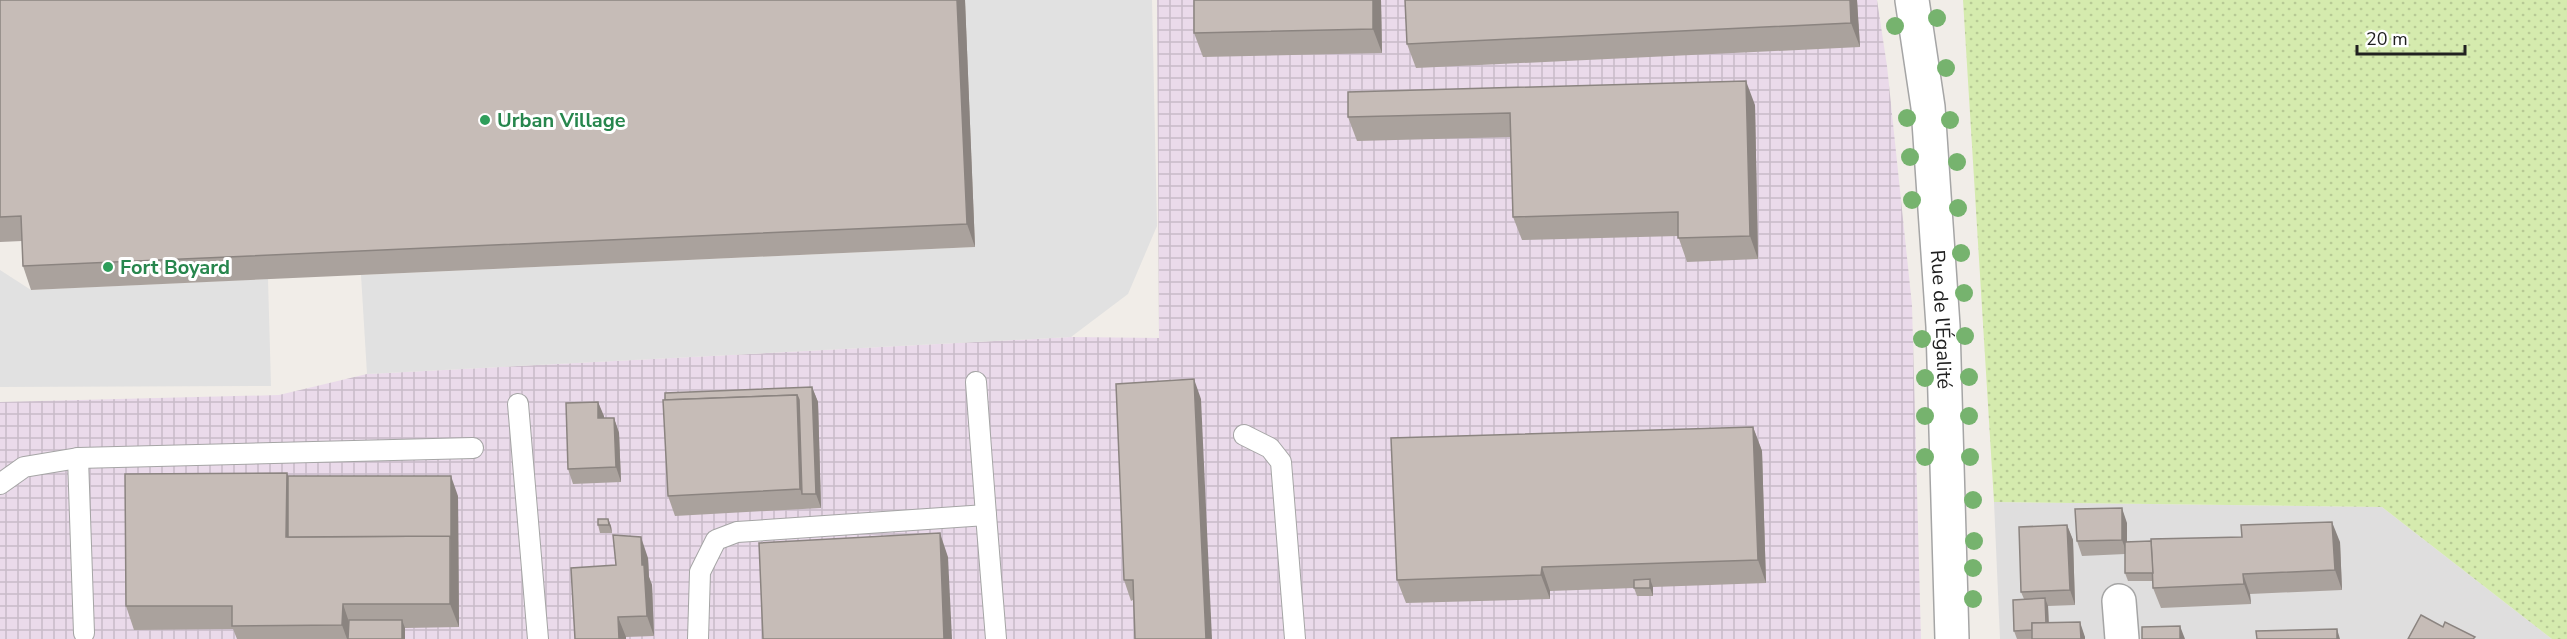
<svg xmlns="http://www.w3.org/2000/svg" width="2567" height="639" font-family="'Nunito Sans',sans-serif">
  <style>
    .residential { fill: #dfdede }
    .industrial { fill: url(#industrial-grid) }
    .grass { fill: url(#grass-dots) }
    .parking { fill: #e1e1e1 }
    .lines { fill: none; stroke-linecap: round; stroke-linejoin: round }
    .lane-casing { stroke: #a5a5a5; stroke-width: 22 }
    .street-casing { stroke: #a5a5a5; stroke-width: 36 }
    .lane { stroke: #fff; stroke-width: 20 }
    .street { stroke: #fff; stroke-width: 33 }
    .tree { fill: #76b36e }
    .wall { fill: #aaa29d }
    .shaded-wall { fill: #8b8480 }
    .building { fill: #c6bcb7; stroke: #8b8480; stroke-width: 1.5 }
    .leisure-dot { fill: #2e9e5b; stroke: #fff; stroke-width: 2 }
    .labels { text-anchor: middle; stroke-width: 6; stroke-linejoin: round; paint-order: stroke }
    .leisure-label { font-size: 20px; font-weight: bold; fill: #27864d; stroke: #fff; text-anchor: start }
    .street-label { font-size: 20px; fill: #212121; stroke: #fff }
  </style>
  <defs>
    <pattern id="industrial-grid" width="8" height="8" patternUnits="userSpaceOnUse" patternTransform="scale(1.5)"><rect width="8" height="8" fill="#eadaea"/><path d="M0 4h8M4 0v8" fill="none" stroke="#c8bbc8"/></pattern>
    <pattern id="grass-dots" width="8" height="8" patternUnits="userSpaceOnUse" patternTransform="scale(1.5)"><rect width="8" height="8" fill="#d5ebae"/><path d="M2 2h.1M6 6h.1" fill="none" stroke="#b7c995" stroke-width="1.8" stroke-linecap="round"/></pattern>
  </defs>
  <rect width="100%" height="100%" fill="#f1ede8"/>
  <polygon class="residential" points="1994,502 2382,507 2552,639 2000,639"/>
  <polygon class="industrial" points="1157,0 1877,0 1887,66 1912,305 1921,639 0,639 0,402 279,395 367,374 1071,337 1159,338"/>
  <polygon class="grass" points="1963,0 2567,0 2567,639 2552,639 2382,507 1994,502"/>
  <g class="parking">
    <polygon points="965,0 1152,0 1157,226 1128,294 1071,337 367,374 361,275 975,247"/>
    <polygon points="0,270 31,290 268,279 271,386 0,387"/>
  </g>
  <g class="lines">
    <g class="lane-casing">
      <g id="lane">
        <polyline points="976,382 986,515"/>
        <polyline points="518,404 538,639"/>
        <polyline points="1244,435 1270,448 1281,462 1295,639"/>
        <polyline points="78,458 84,633"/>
        <polyline points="0,484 24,467 78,458 473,448"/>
        <polyline points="698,639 700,572 716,540 737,532 986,515 996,639"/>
      </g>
    </g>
    <g class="street-casing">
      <g id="street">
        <path id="s1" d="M1912 0 1928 107 1943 326 1952 639"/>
        <polyline points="2119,601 2122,639"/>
      </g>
    </g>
    <use href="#lane" class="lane"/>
    <use href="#street" class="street"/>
  </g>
  <g class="tree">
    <circle cx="1937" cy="18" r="9"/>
    <circle cx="1895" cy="26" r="9"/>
    <circle cx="1946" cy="68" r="9"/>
    <circle cx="1907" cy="118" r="9"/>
    <circle cx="1950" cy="120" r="9"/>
    <circle cx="1910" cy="157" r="9"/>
    <circle cx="1957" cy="162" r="9"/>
    <circle cx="1912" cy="200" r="9"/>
    <circle cx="1958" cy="208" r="9"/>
    <circle cx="1961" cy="253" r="9"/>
    <circle cx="1964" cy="293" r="9"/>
    <circle cx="1965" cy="336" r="9"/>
    <circle cx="1922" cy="339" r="9"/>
    <circle cx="1969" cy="377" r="9"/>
    <circle cx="1925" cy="378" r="9"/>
    <circle cx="1925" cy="416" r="9"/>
    <circle cx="1969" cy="416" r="9"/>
    <circle cx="1925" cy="457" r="9"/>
    <circle cx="1970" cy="457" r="9"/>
    <circle cx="1973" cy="500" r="9"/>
    <circle cx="1974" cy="541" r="9"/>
    <circle cx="1973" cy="568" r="9"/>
    <circle cx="1973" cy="599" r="9"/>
  </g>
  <g class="wall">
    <polygon points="0,0 965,0 975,247 31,290 23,266 22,241 0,242"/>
    <polygon points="1194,0 1381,0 1382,53 1203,57 1194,33"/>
    <polygon points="1405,0 1857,0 1860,47 1416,68 1407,44"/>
    <polygon points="1755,105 1758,259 1687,262 1678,236 1522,240 1513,217 1511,137 1357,141 1348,117"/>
    <polygon points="812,387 818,402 821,508 675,516 668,496"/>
    <polygon points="1201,399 1133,600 1131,601 1124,580"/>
    <polygon points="598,402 604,418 614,418 619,433 621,482 573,484 568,469"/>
    <polygon points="1753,427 1762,451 1766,583 1653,587 1653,596 1637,596 1634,588 1550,591 1550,599 1406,603 1397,580"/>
    <polygon points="288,476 458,496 459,627 405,628 405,639 237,639 233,629 134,630 126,606"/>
    <polygon points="608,519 611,526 612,533 600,533 598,525"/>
    <polygon points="2127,523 2127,542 2340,542 2342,590 2250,594 2251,604 2161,608 2153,588 2153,581 2128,581 2125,573 2125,554 2082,556 2077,541"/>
    <polygon points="2067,525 2073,540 2075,605 2048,606 2049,623 2085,637 2085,639 2017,639 2014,631 2024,599 2021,592"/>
    <polygon points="648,558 649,577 652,585 654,636 626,637 626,639 575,639 616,565"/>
  </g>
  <g class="shaded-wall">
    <polygon points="957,0 965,0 975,247 967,224"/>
    <polygon points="1373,0 1381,0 1382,53 1373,29"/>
    <polygon points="1850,0 1857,0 1860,47 1851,23"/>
    <polygon points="1746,81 1755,105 1758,259 1750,236"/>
    <polygon points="1194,379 1201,399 1212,639 1206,639"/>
    <polygon points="812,387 818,402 821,508 816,494"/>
    <polygon points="797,395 805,415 802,494 800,489"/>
    <polygon points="598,402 604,416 604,433 598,418"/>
    <polygon points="614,418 619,433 621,482 616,467"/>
    <polygon points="1753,427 1762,451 1766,583 1758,560"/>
    <polygon points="287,473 296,497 295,541 286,537"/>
    <polygon points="451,476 458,496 459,627 450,604"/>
    <polygon points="2122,508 2127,523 2127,554 2122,540"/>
    <polygon points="608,519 611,526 612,533 609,525"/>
    <polygon points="2332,522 2340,542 2342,590 2335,570"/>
    <polygon points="2067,525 2073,540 2075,605 2070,590"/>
    <polygon points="940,533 948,557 952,639 944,639"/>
    <polygon points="641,537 648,558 649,577 652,585 654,636 647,616 642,565"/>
    <polygon points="1542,567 1550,591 1550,599 1541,575"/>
    <polygon points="2243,574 2250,594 2251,604 2244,584"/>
    <polygon points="1650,579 1653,587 1653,596 1650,588"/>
    <polygon points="2045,598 2048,606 2049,638 2047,630"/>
    <polygon points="343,604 351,628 351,639 347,639 342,625"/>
    <polygon points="618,617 626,637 626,639 619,639"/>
    <polygon points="402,620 405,628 405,639 402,639"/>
    <polygon points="2080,622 2085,637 2085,639 2081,639"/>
    <polygon points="2180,626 2185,639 2180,639"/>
    <polygon points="2337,629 2340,639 2337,639"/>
  </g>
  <g class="building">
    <polygon points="0,0 957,0 967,224 23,266 21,216 0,217"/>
    <polygon points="1194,0 1373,0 1373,29 1194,33"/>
    <polygon points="1405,0 1850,0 1851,23 1407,44"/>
    <polygon points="1746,81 1750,236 1678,238 1678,212 1513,217 1510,113 1348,117 1348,92"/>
    <polygon points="1194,379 1206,639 1135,639 1133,580 1124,580 1116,384"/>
    <polygon points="812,387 816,494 802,494 799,400 797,395 665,400 665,393"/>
    <polygon points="797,395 800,489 668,496 663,400"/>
    <polygon points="598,402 598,418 614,418 616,467 568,469 566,403"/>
    <polygon points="1753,427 1758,560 1542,567 1541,575 1397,580 1391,438"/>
    <polygon points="287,473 286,537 450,536 450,604 343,604 342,625 232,626 232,606 126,606 125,474"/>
    <polygon points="288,476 451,476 451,539 450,536 288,537"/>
    <polygon points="2122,508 2122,540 2077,541 2075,509"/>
    <polygon points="598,519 608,519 609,525 598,525"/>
    <polygon points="2332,522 2335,570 2243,574 2244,584 2153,588 2151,539 2242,537 2241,525"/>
    <polygon points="2067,525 2070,590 2021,592 2019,527"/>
    <polygon points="940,533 944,639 763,639 759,543"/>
    <polygon points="613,535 641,537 642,565 644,565 647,616 618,617 619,639 575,639 571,568 616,565"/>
    <polygon points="2151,541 2153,573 2125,573 2125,542"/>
    <polygon points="1650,579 1650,588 1634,588 1634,580"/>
    <polygon points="2045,598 2046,623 2032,623 2032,630 2014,631 2013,600"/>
    <polygon points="2421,615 2443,627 2445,622 2475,637 2473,639 2408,639"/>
    <polygon points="349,620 402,620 402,639 348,639"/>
    <polygon points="2080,622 2081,639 2032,639 2032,623"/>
    <polygon points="2180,626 2180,639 2142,639 2142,627"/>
    <polygon points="2337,629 2337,639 2257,639 2256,631"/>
  </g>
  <g class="leisure-dot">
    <circle cx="485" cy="120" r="6"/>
    <circle cx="108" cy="267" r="6"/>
  </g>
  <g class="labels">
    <g class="leisure-label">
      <text x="497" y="127">Urban Village</text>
      <text x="120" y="274">Fort Boyard</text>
    </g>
    <g class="street-label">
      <text dy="7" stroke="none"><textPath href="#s1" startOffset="321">Rue de l'Égalité</textPath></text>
    </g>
  </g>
  <path d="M2357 45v9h108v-9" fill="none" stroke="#212121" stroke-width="3"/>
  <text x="2366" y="45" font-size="18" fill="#212121" stroke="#ffffff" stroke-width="4.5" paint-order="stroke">20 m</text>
</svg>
